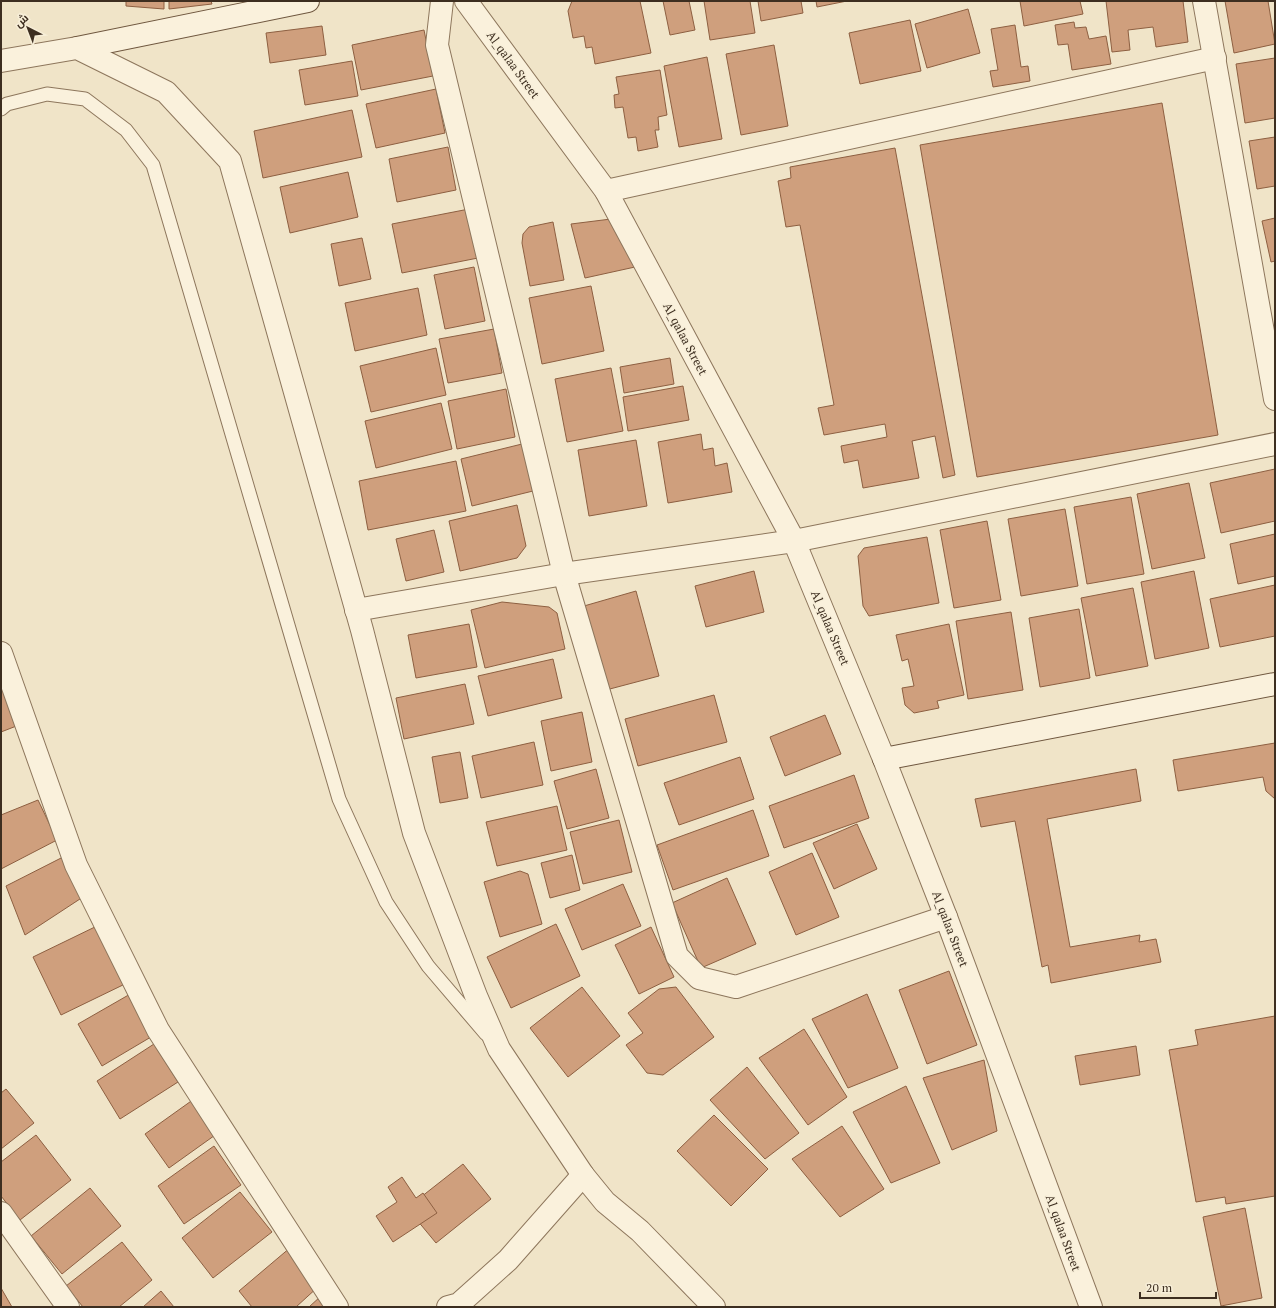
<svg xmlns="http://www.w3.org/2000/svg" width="1276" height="1308" font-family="'PT Serif',Cairo,serif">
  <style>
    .building { fill: #cf9f7d; stroke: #8d5f41 }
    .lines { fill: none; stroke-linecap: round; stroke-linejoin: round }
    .lane-casing { stroke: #8d765c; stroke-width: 15 }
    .street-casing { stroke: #8d765c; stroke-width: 24 }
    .secondary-casing { stroke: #6f573f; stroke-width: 24 }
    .lane { stroke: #faf1dc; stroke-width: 13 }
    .street { stroke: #faf1dc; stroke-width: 22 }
    .secondary { stroke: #faf1dc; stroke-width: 22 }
    .labels { text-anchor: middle; stroke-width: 3; stroke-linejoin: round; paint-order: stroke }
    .street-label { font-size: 12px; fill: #3d2e20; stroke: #f7eed8 }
  </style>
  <rect width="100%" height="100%" fill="#f0e4c8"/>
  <g class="building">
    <polygon points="126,1 164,1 164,9 126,6"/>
    <polygon points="169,1 211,1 212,4 169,9"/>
    <polygon points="572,1 640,1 651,53 595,64 592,47 586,48 584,36 573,38 568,11"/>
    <polygon points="663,1 689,1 695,30 670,35"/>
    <polygon points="704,1 750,1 755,33 710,40"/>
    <polygon points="758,1 801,1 803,13 761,21"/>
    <polygon points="816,1 847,1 817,7"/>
    <polygon points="1020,1 1080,1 1083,14 1024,26"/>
    <polygon points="1106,1 1183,1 1188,42 1156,47 1153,27 1128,30 1130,50 1112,52"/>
    <polygon points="1225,1 1268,1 1275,44 1234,53"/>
    <polygon points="968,9 980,53 927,68 915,24"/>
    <polygon points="910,20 921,71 860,84 849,33"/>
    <polygon points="1074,22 1075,28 1086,27 1089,39 1106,36 1111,64 1072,70 1068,44 1058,45 1055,25"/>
    <polygon points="1015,25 1021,67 1028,66 1030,81 993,87 990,71 998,70 991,29"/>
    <polygon points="322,26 326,55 270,63 266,33"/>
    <polygon points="424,30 433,76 361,90 352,45"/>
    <polygon points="774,45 788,126 741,135 726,54"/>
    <polygon points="707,57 722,139 679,147 664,66"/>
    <polygon points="1275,58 1275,118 1245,123 1236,64"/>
    <polygon points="352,61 358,96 305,105 299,70"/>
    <polygon points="660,70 667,115 658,117 659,130 655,130 658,147 638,151 636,137 628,138 623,107 615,108 614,95 619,94 616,77"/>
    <polygon points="436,89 445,133 376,148 366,104"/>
    <polygon points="1162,103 1218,435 977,477 920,145"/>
    <polygon points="352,110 362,157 263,178 254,131"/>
    <polygon points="1275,137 1275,186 1257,189 1249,141"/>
    <polygon points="448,147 456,190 397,202 389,159"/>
    <polygon points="895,148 955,475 943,478 935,436 912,441 919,478 863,488 858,460 844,463 841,446 887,437 885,424 824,435 818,408 834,405 800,225 786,227 778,181 791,178 790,167"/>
    <polygon points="348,172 358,217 290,233 280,187"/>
    <polygon points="469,209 478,258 402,273 392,224"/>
    <polygon points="1275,218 1275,261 1271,262 1262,221"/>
    <polygon points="611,219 635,267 585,278 571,224"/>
    <polygon points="553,222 564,280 530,286 522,243 523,234 529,227"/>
    <polygon points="362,238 371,279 339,286 331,244"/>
    <polygon points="474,267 485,321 445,329 434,275"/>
    <polygon points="591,286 604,351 542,364 529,298"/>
    <polygon points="418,288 427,335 355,351 345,303"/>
    <polygon points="494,329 502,373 448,383 439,339"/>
    <polygon points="436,348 446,395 371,412 360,366"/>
    <polygon points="670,358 674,384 624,393 620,367"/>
    <polygon points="611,368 623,431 567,442 555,379"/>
    <polygon points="683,386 689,420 628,431 623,397"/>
    <polygon points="506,389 515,437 457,449 448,401"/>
    <polygon points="441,403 452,449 376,468 365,421"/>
    <polygon points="701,434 703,450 713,448 715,466 727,463 732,492 668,503 658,442"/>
    <polygon points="636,440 647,506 589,516 578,450"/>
    <polygon points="522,444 533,491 472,506 461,459"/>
    <polygon points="456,461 466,511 368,530 359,481"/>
    <polygon points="1275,469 1275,521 1221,533 1210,483"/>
    <polygon points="1189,483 1205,558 1152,569 1137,494"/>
    <polygon points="1131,497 1144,574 1087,584 1074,507"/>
    <polygon points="517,505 526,546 517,558 460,571 449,521"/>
    <polygon points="1065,509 1078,586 1021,596 1008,519"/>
    <polygon points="987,521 1001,600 954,608 940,530"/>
    <polygon points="434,530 444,572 406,581 396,539"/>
    <polygon points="1275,534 1275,576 1238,584 1230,544"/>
    <polygon points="927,537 939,603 869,616 863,606 858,556 864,548"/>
    <polygon points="754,571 764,612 706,627 695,586"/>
    <polygon points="1194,571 1209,648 1155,659 1141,582"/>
    <polygon points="1275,585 1275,636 1220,647 1210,599"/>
    <polygon points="1133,588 1148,666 1096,676 1081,598"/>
    <polygon points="636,591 659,676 606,690 584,606"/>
    <polygon points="502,602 549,607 557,613 565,649 485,668 471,610"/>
    <polygon points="1079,609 1090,678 1040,687 1029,618"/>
    <polygon points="1011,612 1023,690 968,699 956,621"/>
    <polygon points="469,624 477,667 416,678 408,635"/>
    <polygon points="949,624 964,695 937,701 939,708 914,713 905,705 902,688 914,686 908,659 902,661 896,635"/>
    <polygon points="553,659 562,698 488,716 478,676"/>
    <polygon points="1,679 19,725 1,732"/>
    <polygon points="465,684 474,724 404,739 396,698"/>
    <polygon points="714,695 727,742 638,766 625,719"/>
    <polygon points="582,712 592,762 551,771 541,721"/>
    <polygon points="825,715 841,754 785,776 770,737"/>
    <polygon points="534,742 543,785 481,798 472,756"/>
    <polygon points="1275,743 1275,799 1266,791 1263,777 1178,791 1173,760"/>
    <polygon points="460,752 468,798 440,803 432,757"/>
    <polygon points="740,757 754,799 679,825 664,783"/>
    <polygon points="596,769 609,818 567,829 554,781"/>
    <polygon points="1136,769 1141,801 1047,819 1070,947 1140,935 1139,942 1156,939 1161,962 1051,983 1048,965 1042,967 1015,821 981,827 975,799"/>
    <polygon points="854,775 869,818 784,848 769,806"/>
    <polygon points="38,800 57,840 1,869 1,815"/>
    <polygon points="557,806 567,850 497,866 486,822"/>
    <polygon points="753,810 769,856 673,890 657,845"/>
    <polygon points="619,820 632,872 583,884 570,832"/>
    <polygon points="857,824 877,869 834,889 813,843"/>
    <polygon points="812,853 839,917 796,935 769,872"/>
    <polygon points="572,855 580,890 550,898 541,863"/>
    <polygon points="65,856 83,897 25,935 6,886"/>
    <polygon points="520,871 528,874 542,924 500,937 484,882"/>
    <polygon points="727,878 756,944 701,968 672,903"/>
    <polygon points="623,884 641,926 582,950 565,909"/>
    <polygon points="556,924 580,976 511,1008 487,957"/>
    <polygon points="99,925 127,983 61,1015 33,957"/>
    <polygon points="651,927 674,977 639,994 615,945"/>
    <polygon points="949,971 977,1045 927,1064 899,990"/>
    <polygon points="582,987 620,1036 568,1077 530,1028"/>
    <polygon points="676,987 714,1037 663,1075 647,1073 626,1045 643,1033 628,1013 659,989"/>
    <polygon points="132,993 156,1034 102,1066 78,1024"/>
    <polygon points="867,994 898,1068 848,1088 812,1019"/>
    <polygon points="1275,1016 1275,1196 1226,1204 1225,1197 1196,1202 1169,1050 1198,1045 1195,1030"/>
    <polygon points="804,1029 847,1097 808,1125 759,1058"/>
    <polygon points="154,1044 178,1082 120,1119 97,1081"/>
    <polygon points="1136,1046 1140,1075 1080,1085 1075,1056"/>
    <polygon points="984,1060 997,1131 952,1150 923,1078"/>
    <polygon points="747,1067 799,1133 765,1159 710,1100"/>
    <polygon points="906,1086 940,1163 891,1183 853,1112"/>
    <polygon points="6,1089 34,1123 1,1149 1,1093"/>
    <polygon points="194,1099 218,1133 169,1168 145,1134"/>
    <polygon points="714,1115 768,1169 731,1206 677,1151"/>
    <polygon points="842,1126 884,1189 840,1217 792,1159"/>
    <polygon points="36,1135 71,1180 20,1220 1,1196 1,1162"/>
    <polygon points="214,1146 241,1185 184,1224 158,1186"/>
    <polygon points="463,1164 491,1199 436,1243 407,1208"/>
    <polygon points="402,1177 416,1198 423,1193 437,1213 393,1242 376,1216 397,1202 388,1187"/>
    <polygon points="90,1188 121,1226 62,1274 31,1236"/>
    <polygon points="240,1192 272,1232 213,1278 182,1238"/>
    <polygon points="1245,1208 1262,1298 1221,1306 1203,1217"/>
    <polygon points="122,1242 152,1280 119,1307 83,1307 66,1286"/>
    <polygon points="291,1247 319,1286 296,1307 252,1307 239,1291"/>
    <polygon points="1,1288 12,1307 1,1307"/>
    <polygon points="161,1291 174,1307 143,1307"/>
    <polygon points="321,1296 329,1307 309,1307"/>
  </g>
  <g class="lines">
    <g class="lane-casing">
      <polyline id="lane" points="1,109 7,104 47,94 85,99 126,130 153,165 339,799 386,902 428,966 486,1034"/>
    </g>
    <g class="street-casing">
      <g id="street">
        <polyline points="442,1 437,45 564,574 677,956 699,978 736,987 946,917"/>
        <polyline points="466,1 606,191 794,541 884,759 946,917 1091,1307"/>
        <polyline points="1204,1 1275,399"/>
        <polyline points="1,61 77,48 166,92 230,161 362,630 414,833 476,996 499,1049 583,1175 605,1202 640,1231 714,1307"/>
        <polyline points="606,191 1215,58"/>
        <polyline points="356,610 564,574 794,541 1275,444"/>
        <polyline points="1,653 76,865 158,1030 337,1307"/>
        <polyline points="1,1213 68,1307"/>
        <polyline points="448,1307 459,1304 508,1260 583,1175"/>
      </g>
    </g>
    <g class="secondary-casing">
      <g id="secondary">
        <polyline points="77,48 308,1"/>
        <polyline points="884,759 1275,684"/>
      </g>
    </g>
    <use href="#lane" class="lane"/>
    <use href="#street" class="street"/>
    <use href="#secondary" class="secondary"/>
  </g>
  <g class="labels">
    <g class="street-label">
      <text transform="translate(513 65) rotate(54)" y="4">Al_qalaa Street</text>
      <text transform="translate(685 339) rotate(62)" y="4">Al_qalaa Street</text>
      <text transform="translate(830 628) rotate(67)" y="4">Al_qalaa Street</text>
      <text transform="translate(950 929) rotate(69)" y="4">Al_qalaa Street</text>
      <text transform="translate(1063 1233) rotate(70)" y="4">Al_qalaa Street</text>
    </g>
  </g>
  <rect width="1276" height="1308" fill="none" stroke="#3d2e20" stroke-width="4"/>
  <g transform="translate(28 28) rotate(318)" stroke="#f7eed8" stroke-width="3" paint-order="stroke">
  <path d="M0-3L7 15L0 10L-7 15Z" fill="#3d2e20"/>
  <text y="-6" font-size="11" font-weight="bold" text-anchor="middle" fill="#3d2e20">ش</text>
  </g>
  <path d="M1140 1292v6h76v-6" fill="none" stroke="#3d2e20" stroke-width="2"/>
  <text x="1146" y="1292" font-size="12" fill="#3d2e20" stroke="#f7eed8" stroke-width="3" paint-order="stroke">20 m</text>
</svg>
